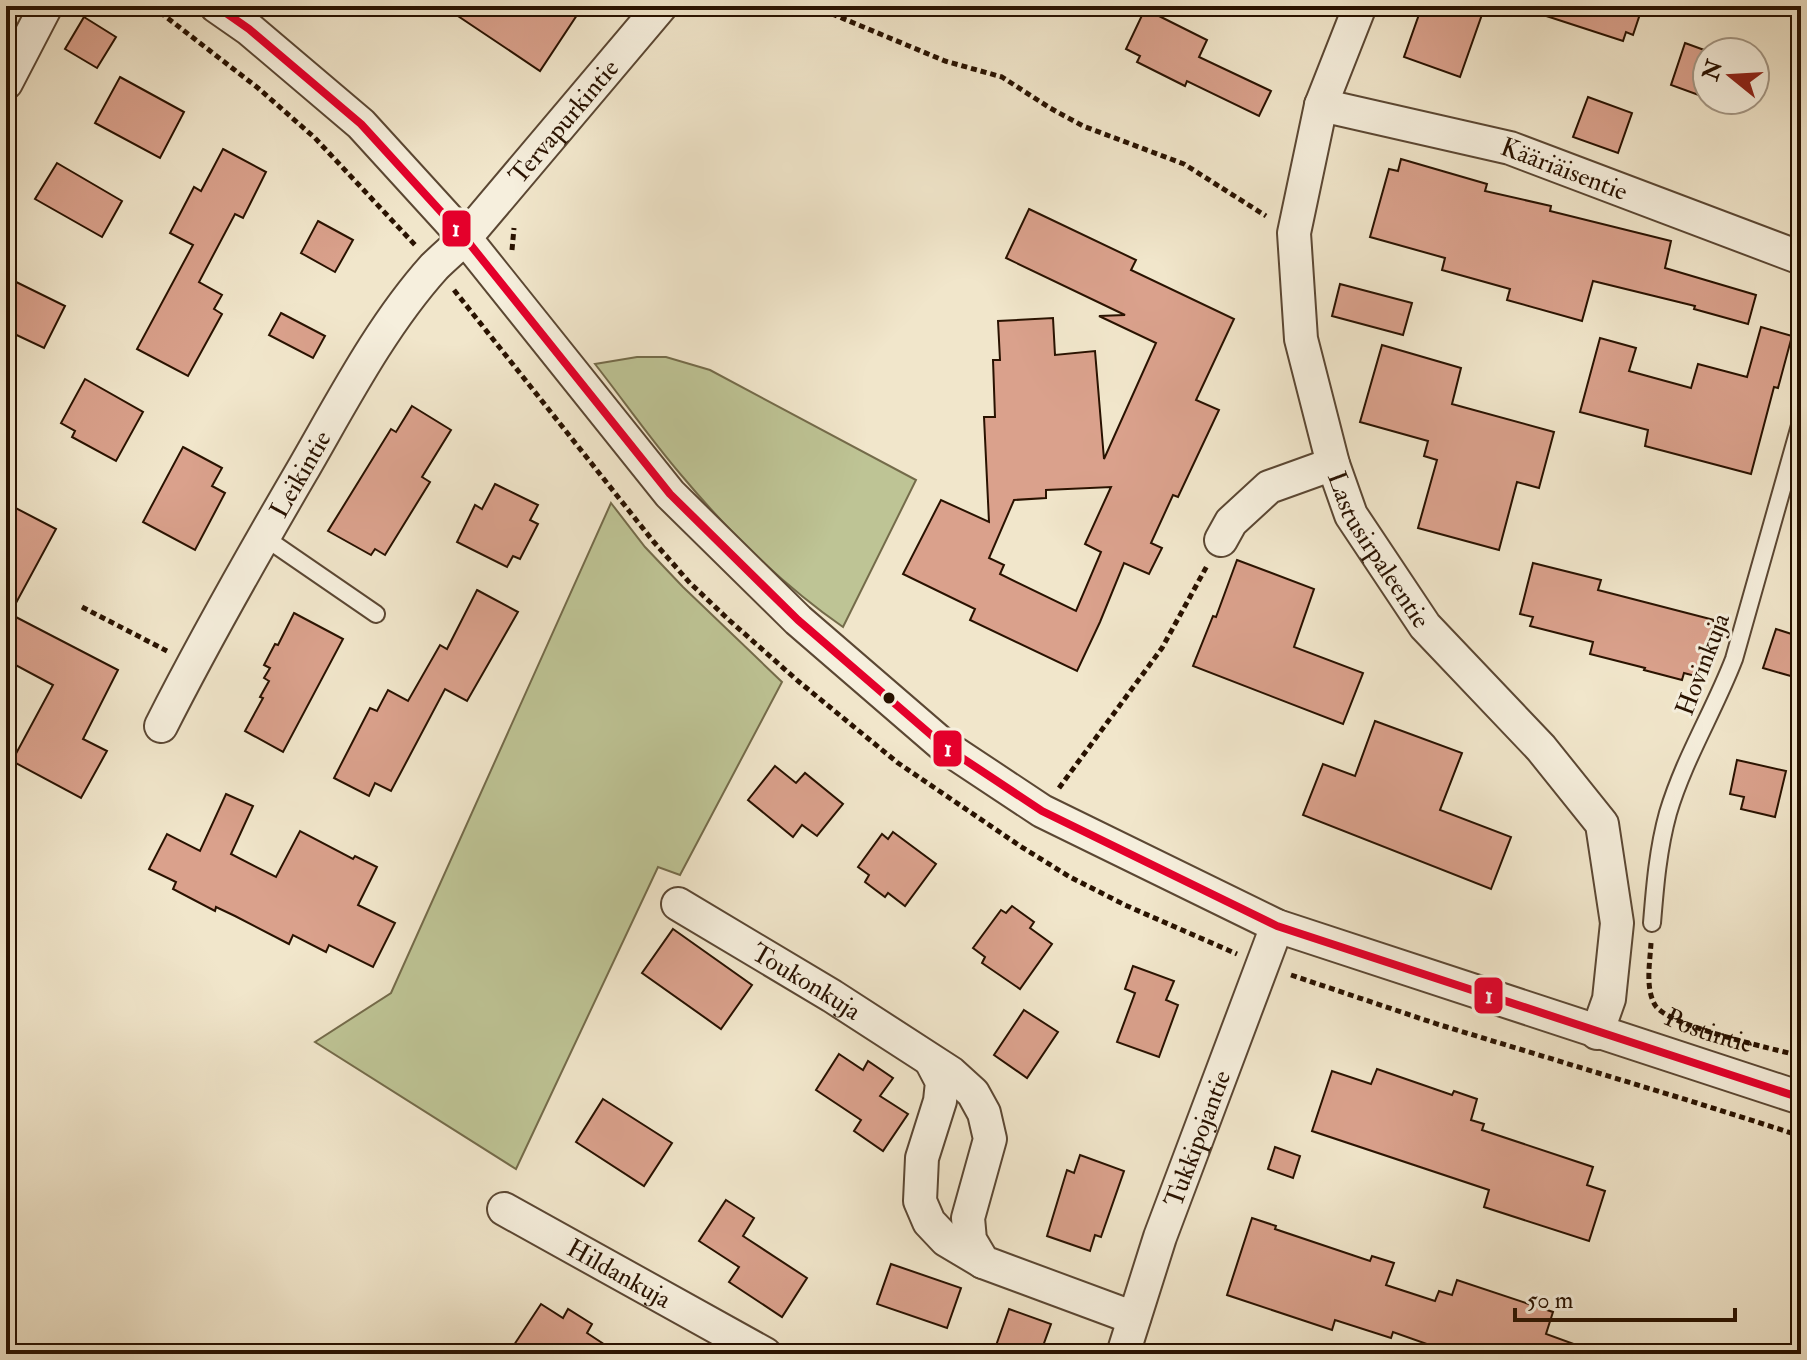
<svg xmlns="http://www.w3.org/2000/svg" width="1807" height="1360" font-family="'IM FELL Double Pica',serif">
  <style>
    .green { fill: #bec495; stroke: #746b4a; stroke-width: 2 }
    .building { fill: #daa18c; stroke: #291200; stroke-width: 2; fill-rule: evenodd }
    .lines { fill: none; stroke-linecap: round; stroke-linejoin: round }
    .lane-casing { stroke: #5b4733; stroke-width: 20 }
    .street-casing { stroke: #5b4733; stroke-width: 36 }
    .path { stroke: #291200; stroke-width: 5; stroke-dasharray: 6 4; stroke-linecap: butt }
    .lane { stroke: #f6efdd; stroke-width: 16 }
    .street { stroke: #f6efdd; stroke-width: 32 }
    .bus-1-casing { stroke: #f6efdd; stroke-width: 14 }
    .bus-1 { stroke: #e4002b; stroke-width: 8 }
    .bus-dot { fill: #291200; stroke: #f6efdd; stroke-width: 3 }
    .labels { text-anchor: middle; stroke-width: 6; stroke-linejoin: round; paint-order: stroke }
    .street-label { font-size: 26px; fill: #291200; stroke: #f6efdd }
    .line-badge { stroke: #f6efdd; stroke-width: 3 }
    .badge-label { font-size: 22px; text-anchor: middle; font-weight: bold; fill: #fff }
  </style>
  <rect width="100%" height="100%" fill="#f1e6cb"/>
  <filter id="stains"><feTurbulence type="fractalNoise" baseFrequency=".0025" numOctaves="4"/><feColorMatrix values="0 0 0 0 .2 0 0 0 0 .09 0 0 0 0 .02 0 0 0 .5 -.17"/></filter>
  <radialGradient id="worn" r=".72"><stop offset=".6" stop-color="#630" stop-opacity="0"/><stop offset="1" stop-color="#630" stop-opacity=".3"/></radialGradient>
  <g class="green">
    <path d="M637 357H666L710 370 916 480 843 627C784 586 728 531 682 476 651 440 624 401 595 364Z"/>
    <polygon points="611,503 645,547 683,587 782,682 680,875 658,867 516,1169 315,1042 391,993"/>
  </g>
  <g class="building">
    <polygon points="443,6 583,6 540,71"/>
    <polygon points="1422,6 1485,6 1460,77 1404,57"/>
    <polygon points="1532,6 1634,6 1632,11 1640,14 1633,35 1626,32 1623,41 1531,11"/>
    <polygon points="1145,9 1207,40 1199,57 1271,91 1259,116 1187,81 1185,86 1137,62 1140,56 1126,49"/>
    <polygon points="84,17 116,37 97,68 65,49"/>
    <polygon points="1685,43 1707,51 1707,98 1671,85"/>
    <polygon points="120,77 184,112 160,158 95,123"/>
    <polygon points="1588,97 1632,113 1618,153 1573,137"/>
    <polygon points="223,149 266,172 243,218 235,214 199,282 222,295 214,309 222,314 188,376 137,349 193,245 170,233 194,187 201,191"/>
    <polygon points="1401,159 1487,184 1485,191 1551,206 1550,211 1671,241 1665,268 1756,295 1748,324 1694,309 1695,306 1593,281 1582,321 1507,300 1510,289 1442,270 1445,258 1370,237 1389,169 1398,171"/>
    <polygon points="57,163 122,201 102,237 35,199"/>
    <path d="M1029 209 1136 260 1131 270 1234 319 1196 400 1219 410 1178 497 1173 495 1151 543 1162 548 1149 574 1124 563 1100 622 1077 671 970 620 975 609 903 574 941 500 989 522 984 417H995L993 360H1000L998 321 1053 318 1055 355 1095 351 1104 459 1156 343 1099 316 1125 315 1006 258ZM1111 487 1085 544 1101 552 1076 611 1000 574 1004 565 989 558 1014 500 1046 498V490Z"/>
    <polygon points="318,221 353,240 335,272 301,253"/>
    <polygon points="6,277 65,306 44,348 6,330"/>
    <polygon points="1340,284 1412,303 1403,335 1332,316"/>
    <polygon points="281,313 325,336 313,358 269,335"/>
    <polygon points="1761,327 1792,336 1778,388 1774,387 1751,474 1645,446 1648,430 1580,412 1600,338 1636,348 1629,371 1691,388 1698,364 1747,377"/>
    <polygon points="1382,345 1461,368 1452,404 1554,432 1539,488 1517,482 1499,550 1418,528 1437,460 1424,456 1428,441 1360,422"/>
    <polygon points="85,379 143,412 116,461 72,437 75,431 61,423"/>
    <polygon points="412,406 451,430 422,477 430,482 385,555 375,549 371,555 328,531 391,429 396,432"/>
    <polygon points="183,447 222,468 212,486 225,493 195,550 143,522"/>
    <polygon points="495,484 538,505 530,520 538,524 520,559 513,556 507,567 457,542 475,505 482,509"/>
    <polygon points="6,503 56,529 10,614 118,670 83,739 107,751 81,798 12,761 53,685 6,660"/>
    <polygon points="1237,560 1314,589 1294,647 1363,673 1343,724 1193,666 1213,616 1216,617"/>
    <polygon points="1533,563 1601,580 1598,590 1714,620 1699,677 1684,673 1682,680 1644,670 1645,668 1590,654 1593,642 1530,626 1533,617 1520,614"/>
    <polygon points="477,590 518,612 467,701 445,689 391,791 375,783 369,796 334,778 370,708 377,711 388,690 408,701 440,645 447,649"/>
    <polygon points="294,613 343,639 283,752 245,731 263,698 260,697 269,681 264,678 270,668 264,665 275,644 278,645"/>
    <polygon points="1776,629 1801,637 1801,679 1763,668"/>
    <polygon points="1375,721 1462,753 1440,810 1511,837 1491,889 1303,815 1323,764 1355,776"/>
    <polygon points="1737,760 1786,771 1775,817 1741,809 1744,797 1730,794"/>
    <polygon points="775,766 796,783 805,773 843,804 817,836 802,825 793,837 748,800"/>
    <polygon points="226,794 253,806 231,854 276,877 300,831 353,859 355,856 377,867 358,905 395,923 373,967 329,945 326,952 293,935 289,944 235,916 216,907 215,911 173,889 176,882 149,869 167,834 200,851"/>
    <polygon points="893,832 936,864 905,906 888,893 885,897 865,882 869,875 858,867 882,834 888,839"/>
    <polygon points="1012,906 1034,922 1030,928 1052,944 1020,989 982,963 985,957 973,948 1001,910 1006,913"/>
    <polygon points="673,929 752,985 721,1029 642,973"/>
    <polygon points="1133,966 1174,981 1166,1000 1178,1005 1159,1057 1117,1042 1135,993 1125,989"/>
    <polygon points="1024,1010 1058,1032 1027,1078 994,1055"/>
    <polygon points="839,1054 863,1070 868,1061 893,1078 880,1096 908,1114 883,1151 854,1131 861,1120 816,1090"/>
    <polygon points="1377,1069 1452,1095 1454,1091 1477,1099 1471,1120 1484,1124 1482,1130 1593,1167 1587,1185 1605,1191 1589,1241 1484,1207 1489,1190 1312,1131 1332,1071 1371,1084"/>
    <polygon points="603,1099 672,1143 644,1186 576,1142"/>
    <polygon points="1275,1147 1300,1156 1293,1178 1268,1169"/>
    <polygon points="1080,1155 1124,1171 1101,1237 1095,1235 1090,1251 1047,1236 1067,1170 1074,1173"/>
    <polygon points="726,1200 754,1218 743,1236 807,1278 782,1317 729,1282 739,1267 699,1241"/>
    <polygon points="1252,1218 1276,1226 1275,1229 1370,1261 1372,1256 1394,1263 1386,1285 1435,1301 1439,1291 1452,1295 1457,1280 1553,1312 1546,1334 1593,1351 1593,1354 1455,1354 1393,1332 1391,1338 1335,1320 1332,1330 1227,1295"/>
    <polygon points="891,1264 961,1288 947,1328 877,1304"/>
    <polygon points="541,1304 563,1318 568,1309 592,1324 587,1333 619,1354 508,1354"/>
    <polygon points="1009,1309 1051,1324 1040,1354 993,1354"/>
  </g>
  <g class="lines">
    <g class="lane-casing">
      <g id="lane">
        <polyline points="264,537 376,614"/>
        <path d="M1652 923C1655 886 1658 849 1668 813 1684 759 1714 711 1734 659L1801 422"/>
      </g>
    </g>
    <g class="street-casing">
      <g id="street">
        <polyline points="216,6 249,29 361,124 465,238 670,494 798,620 944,746 1042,811 1277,926 1801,1098"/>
        <path id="s2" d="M1360 6 1321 105 1294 233 1301 339 1333 464 1351 515 1425 626 1541 748 1602 824 1617 923 1609 999 1597 1033"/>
        <polyline points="6,83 46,6"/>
        <path id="s3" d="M1321 105 1510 148 1801 258"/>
        <polyline points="1221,540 1231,522 1269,487 1333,464"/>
        <path id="s4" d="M161 726C205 639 253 555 302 471 342 402 381 326 434 267 444 257 455 248 465 238L661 6"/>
        <path id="s5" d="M678 904 832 996 951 1073 973 1093 984 1113 990 1139 968 1218 970 1240 983 1262 1134 1318"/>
        <polyline points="931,1061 942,1082 940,1101 922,1158 920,1201 929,1222 946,1240 983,1262"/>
        <path id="s6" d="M504 1209 765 1354"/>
        <path id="s7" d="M1123 1354 1160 1237 1277 926"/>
      </g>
    </g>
    <g class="path">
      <polyline points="152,6 258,88 315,138 416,246"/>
      <polyline points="813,6 945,61 1002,77 1050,108 1083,126 1184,164 1266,216"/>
      <polyline points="512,250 514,228"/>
      <polyline points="454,290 653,541 690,583 729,620 798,681 898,763 1020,846 1070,877 1125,905 1237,954"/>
      <polyline points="82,607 167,651"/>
      <polyline points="1059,788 1162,648 1208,564"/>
      <path id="s1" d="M1651 943C1650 962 1645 988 1655 1005 1667 1026 1774 1049 1801 1056"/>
      <polyline points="1291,975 1437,1024 1697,1103 1801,1136"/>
    </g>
    <use href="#lane" class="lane"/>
    <use href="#street" class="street"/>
    <g class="bus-1-casing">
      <polyline id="bus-1" points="216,6 249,29 361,124 465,238 670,494 798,620 944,746 1042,811 1277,926 1801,1098"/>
    </g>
    <use href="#bus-1" class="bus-1"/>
  </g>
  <circle class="bus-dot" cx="889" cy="698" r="7"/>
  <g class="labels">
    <g class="street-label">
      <text dy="9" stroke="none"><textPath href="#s4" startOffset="730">Tervapurkintie</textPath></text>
      <text dy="9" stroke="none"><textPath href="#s3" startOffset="252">Kääriäisentie</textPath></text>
      <text dy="9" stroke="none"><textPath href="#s4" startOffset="288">Leikintie</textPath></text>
      <text dy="9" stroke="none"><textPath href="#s2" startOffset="570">Lastusirpaleentie</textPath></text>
      <text transform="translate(1702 664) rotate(-69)" y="9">Hovinkuja</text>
      <text dy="9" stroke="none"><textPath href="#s5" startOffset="150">Toukonkuja</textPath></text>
      <text dy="9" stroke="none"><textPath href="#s1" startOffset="124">Postintie</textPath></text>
      <text dy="9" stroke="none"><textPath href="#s7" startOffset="228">Tukkipojantie</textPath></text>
      <text dy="9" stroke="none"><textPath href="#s6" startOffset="132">Hildankuja</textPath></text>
    </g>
  </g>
  <g class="line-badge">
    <rect x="441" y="209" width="31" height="39" rx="8" fill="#e4002b"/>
    <rect x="932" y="729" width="31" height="39" rx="8" fill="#e4002b"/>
    <rect x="1473" y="976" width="31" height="39" rx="8" fill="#e4002b"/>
  </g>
  <g class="badge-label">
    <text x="456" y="236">1</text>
    <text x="948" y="756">1</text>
    <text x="1489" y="1003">1</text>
  </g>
  <rect width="1807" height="1360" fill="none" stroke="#f1e6cb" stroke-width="32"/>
  <rect x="8" y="8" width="1791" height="1344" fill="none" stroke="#291200" stroke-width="4"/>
  <rect x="16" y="16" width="1775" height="1328" fill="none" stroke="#291200" stroke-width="2"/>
  <g transform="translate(1731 76) rotate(288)"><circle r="38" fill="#f6efdd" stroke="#a49785" stroke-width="2"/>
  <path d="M0-6L14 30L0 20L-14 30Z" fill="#8f2418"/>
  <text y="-12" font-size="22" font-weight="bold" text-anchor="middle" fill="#291200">N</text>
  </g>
  <path d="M1515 1308v12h220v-12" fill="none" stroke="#291200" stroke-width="4"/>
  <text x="1527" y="1308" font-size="24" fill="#291200" stroke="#f6efdd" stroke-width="6" paint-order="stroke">50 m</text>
  <rect width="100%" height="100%" filter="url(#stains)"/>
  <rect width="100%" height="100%" fill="url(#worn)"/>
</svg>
